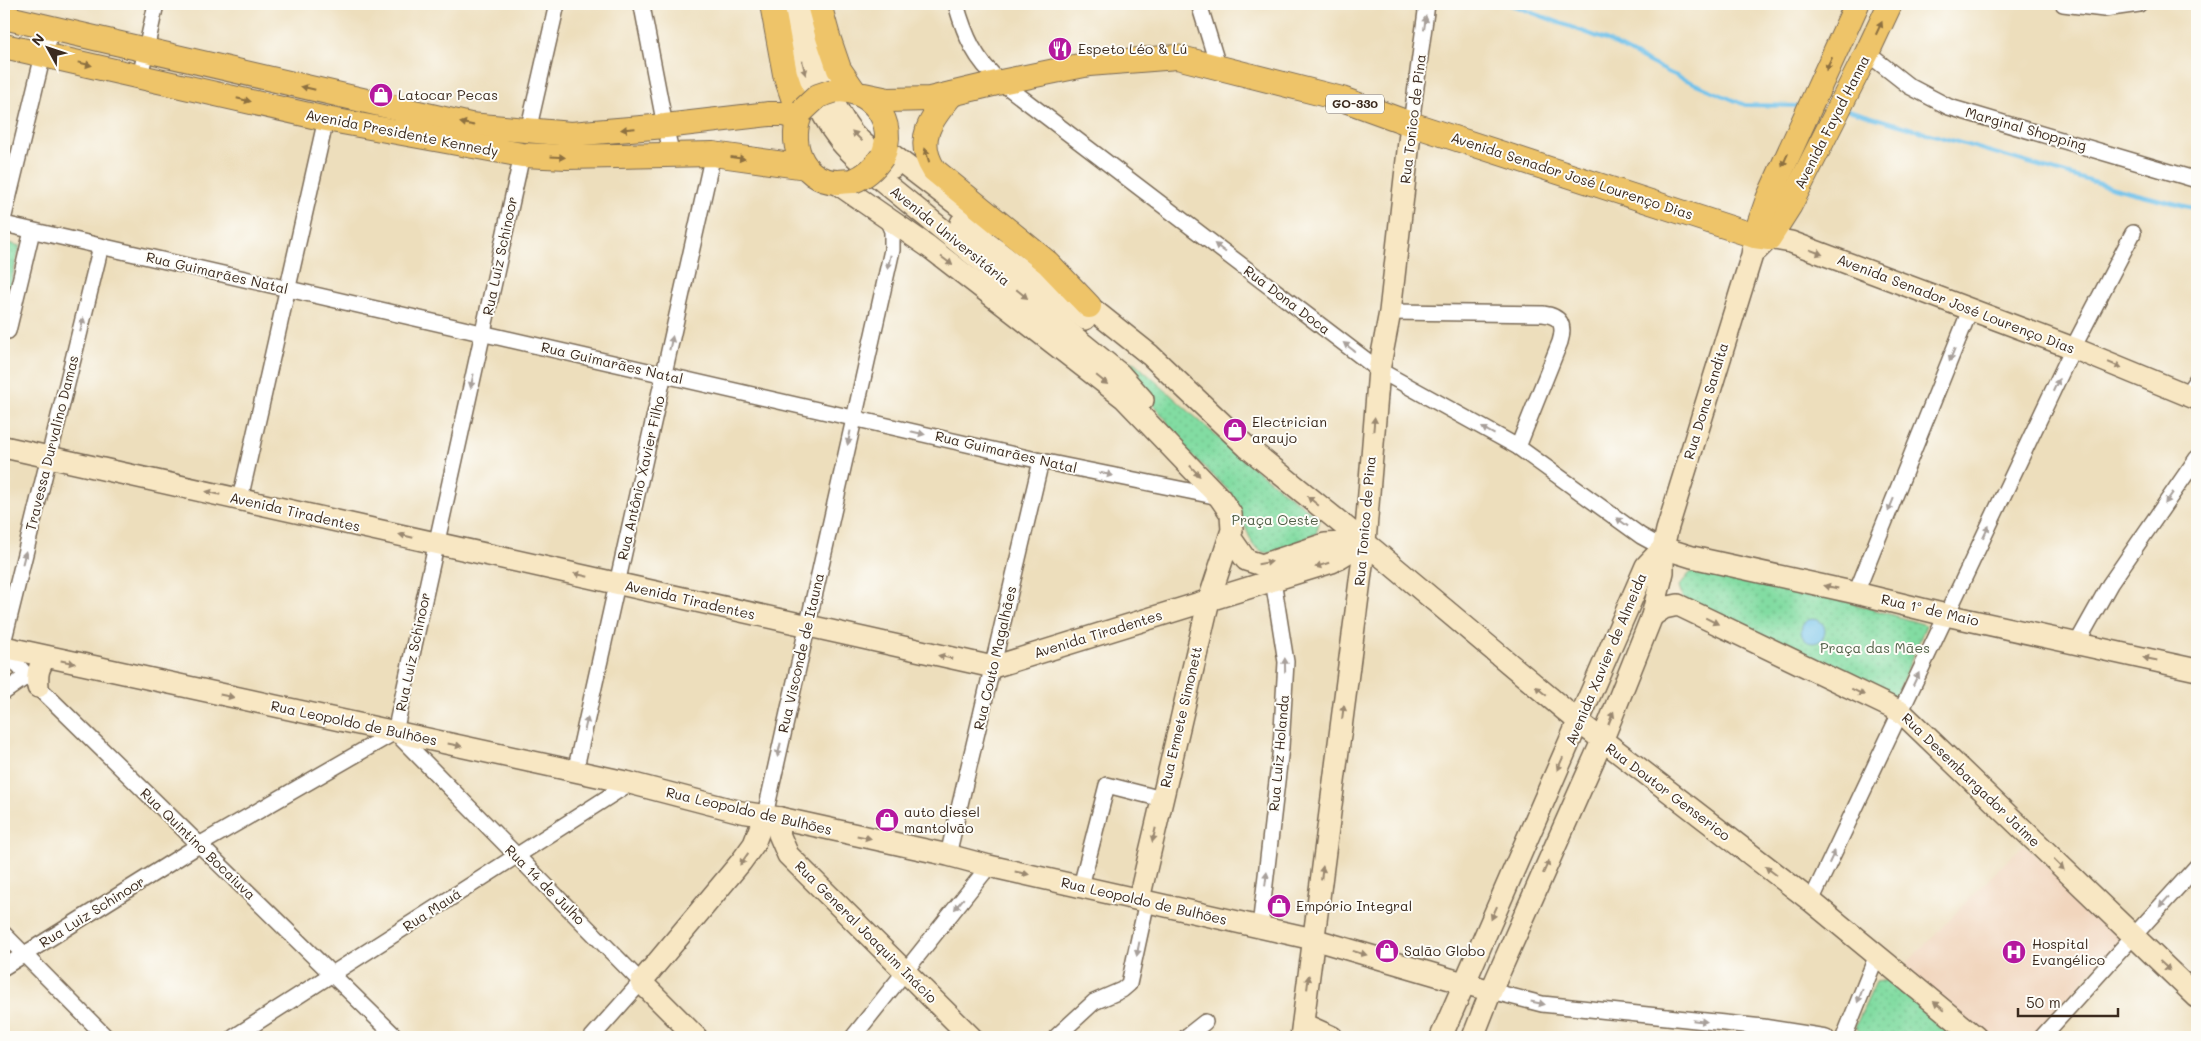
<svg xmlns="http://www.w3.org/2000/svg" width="2201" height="1041" font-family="Mali,sans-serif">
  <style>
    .built { fill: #f1d5bd }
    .grass { fill: url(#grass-dots); stroke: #5e8360 }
    .water { fill: #6fc1ea; stroke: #557684 }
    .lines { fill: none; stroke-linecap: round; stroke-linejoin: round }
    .stream { stroke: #6fc1ea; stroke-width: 4 }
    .street-casing { stroke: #796955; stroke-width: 18 }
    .secondary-casing { stroke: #796955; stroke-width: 24 }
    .primary-casing { stroke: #796955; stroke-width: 26 }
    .street { stroke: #fff; stroke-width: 15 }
    .secondary { stroke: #f8e7c3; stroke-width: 21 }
    .primary { stroke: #eec469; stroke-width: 24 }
    .primary-bridge-casing { stroke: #796955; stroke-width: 26; stroke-linecap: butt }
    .primary-bridge { stroke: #eec469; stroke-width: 24 }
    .oneway { fill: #a79f9a }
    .oneway2 { fill: #8c6f40 }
    .oneway3 { fill: #9a8870 }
    .labels { text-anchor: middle; stroke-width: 4; stroke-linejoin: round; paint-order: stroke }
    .shield { fill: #fdfcf7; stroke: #75695f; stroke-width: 1 }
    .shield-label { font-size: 12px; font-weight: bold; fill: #3b2a1e }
    .poi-label { font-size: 14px; fill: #3b2a1e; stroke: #fdfcf7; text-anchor: start }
    .street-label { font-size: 14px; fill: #3b2a1e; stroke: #fdfcf7 }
    .park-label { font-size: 14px; fill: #505f46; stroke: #fdfcf7 }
  </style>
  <defs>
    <pattern id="grass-dots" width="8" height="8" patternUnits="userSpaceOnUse" patternTransform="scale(1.25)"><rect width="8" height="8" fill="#82dca2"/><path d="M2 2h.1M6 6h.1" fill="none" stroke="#71bd8b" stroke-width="1.8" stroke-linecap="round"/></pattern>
  </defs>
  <rect width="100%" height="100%" fill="#fdfcf7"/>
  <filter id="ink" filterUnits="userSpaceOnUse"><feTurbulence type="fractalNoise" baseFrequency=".02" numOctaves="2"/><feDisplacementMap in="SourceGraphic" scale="10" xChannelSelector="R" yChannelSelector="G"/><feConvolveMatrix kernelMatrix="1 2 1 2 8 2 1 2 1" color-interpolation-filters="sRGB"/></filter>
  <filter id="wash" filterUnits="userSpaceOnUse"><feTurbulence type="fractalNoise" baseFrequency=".0096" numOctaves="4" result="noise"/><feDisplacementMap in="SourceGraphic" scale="20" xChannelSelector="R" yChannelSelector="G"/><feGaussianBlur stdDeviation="1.12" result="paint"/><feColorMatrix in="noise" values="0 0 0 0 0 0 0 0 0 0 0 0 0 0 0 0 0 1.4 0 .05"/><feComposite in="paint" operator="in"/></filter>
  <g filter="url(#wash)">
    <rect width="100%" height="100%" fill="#eddebc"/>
    <polygon class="built" points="2023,844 2123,938 2030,1037 1986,1037 1904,966"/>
    <g class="grass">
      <polygon points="4,242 20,246 4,310"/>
      <polygon points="1119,358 1135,363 1242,459 1320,519 1316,534 1270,553 1263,552 1253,545 1231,493 1173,437 1167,421 1126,373"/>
      <polygon points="1702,565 1814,592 1926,625 1895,698 1683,599 1679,586 1689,574"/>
      <polygon points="1888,980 1950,1025 1950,1037 1881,1037 1862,1034 1855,1027 1876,982"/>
    </g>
    <circle class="water" cx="1813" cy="631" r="12"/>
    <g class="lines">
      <g class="stream">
        <polyline points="1509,4 1606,40 1670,73 1745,105 1801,106"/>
        <polyline points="1848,110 2114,188 2197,209"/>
      </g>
    </g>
  </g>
  <g filter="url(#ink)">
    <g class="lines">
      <g class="street-casing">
        <g id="street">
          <path d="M956 4C965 36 975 60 1001 82L1379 370 1518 447 1641 536 1663 548"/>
          <polyline points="1199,4 1218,66"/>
          <polyline points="2063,4 2104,9 2139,4"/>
          <polyline points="642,6 665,126 672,155"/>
          <polyline points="1867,53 1909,86 1949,107 2197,180"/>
          <polyline points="140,77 156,4"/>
          <polyline points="1411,124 1427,4"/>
          <polyline points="528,131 557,4"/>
          <polyline points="4,216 43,55 53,29"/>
          <polyline points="4,224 1041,461 1219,497"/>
          <path d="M1390 312 1543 314C1561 316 1565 325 1560 342L1518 447"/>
          <polyline points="4,330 8,331 32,231"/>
          <polyline points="2186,395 2197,379"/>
          <polyline points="240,499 326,119"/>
          <polyline points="1856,593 1970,310"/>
          <polyline points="4,639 101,246"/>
          <polyline points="2077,643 2110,584 2197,458"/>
          <polyline points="4,649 27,676 396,1037"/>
          <polyline points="4,692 27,676"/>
          <polyline points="395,732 641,982 592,1037"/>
          <polyline points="575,772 713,154"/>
          <polyline points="765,815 892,250 892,231 886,217"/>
          <polyline points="948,855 1041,461"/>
          <polyline points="1081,886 1107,785 1162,799"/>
          <polyline points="1811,901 2073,348 2133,233"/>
          <polyline points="1260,927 1281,747 1286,662 1273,580"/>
          <polyline points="4,934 106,1037"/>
          <polyline points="4,967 199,845 395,732 522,155"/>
          <polyline points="1491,991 1542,1004 1763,1027 1826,1037"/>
          <polyline points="234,1037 630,783"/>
          <polyline points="853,1037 989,866"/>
          <polyline points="1056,1037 1094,1002 1122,990 1129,984 1147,901"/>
          <polyline points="1186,1037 1205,1022"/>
          <polyline points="1844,1037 1877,955"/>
          <polyline points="2042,1037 2197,866"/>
        </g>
      </g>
      <g class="secondary-casing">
        <g id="secondary">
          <path d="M788 4C800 52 809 102 841 142 851 154 864 164 874 174L1120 374 1143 400"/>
          <path d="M803 4C814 47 824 96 852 132 863 145 879 156 892 168"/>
          <polyline points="886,150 985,226"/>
          <polyline points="835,182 929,247 1124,398 1220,498 1231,514 1232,530 1209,600 1139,899"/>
          <polyline points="961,223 1085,319"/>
          <polyline points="1757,250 1769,238 1791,242 2073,348 2197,399"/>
          <polyline points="1076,296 1150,355 1247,447 1374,550 1579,722 1811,901 1976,1037"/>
          <polyline points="4,447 993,667 1332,562 1365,542"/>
          <polyline points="1230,537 1246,560 1262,565 1325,544 1362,542"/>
          <polyline points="1663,548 1692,557 1856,593 1946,615 2197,670"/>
          <polyline points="1652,616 1664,608 1678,605 1901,712 2197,997"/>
          <polyline points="4,647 630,783 741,812 780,818 948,855 989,866 1313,939 1491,991"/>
          <path d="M38 687C37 674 38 667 46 657"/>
          <polyline points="780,818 779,834 788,855 971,1037"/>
          <polyline points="1303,1024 1332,1037"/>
          <polyline points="696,1037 641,982 741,862 754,844 765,815"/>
          <polyline points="1301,1037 1365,542 1379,370 1390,312 1411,124"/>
          <polyline points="1441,1037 1646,566 1663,548"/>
          <polyline points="1473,1037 1491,991 1602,741 1652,616 1663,572 1663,548 1667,530 1752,255 1755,236"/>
        </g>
      </g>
      <g class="primary-casing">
        <g id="primary">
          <polyline points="772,4 785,74 799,115"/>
          <polyline points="819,4 828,37 839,69 854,91"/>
          <polyline points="4,17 470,125 571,134 665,126 769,114 783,114 798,118"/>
          <polyline points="4,46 326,119 522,155 567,157 713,154 806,167"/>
          <path d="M833 91C870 85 899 123 882 157"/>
          <path d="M952 94C932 118 914 139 934 170L1048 263 1089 306"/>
          <polyline points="864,95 888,100 930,99 1001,82 1089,64 1177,57 1342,99 1411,124 1755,236 1769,238 1790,205 1867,53 1890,4"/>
          <path d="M802 111C787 139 800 181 837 182 842 182 847 181 853 181"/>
          <polyline points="1755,236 1768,199 1857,4"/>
        </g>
      </g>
      <use href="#street" class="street"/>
      <use href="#secondary" class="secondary"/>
      <use href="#primary" class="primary"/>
      <g class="primary-bridge-casing">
        <g id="primary-bridge">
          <polyline points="802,111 818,96 833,91"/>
          <path d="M853 181C866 176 874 169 882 157"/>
        </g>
      </g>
      <use href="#primary-bridge" class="primary-bridge"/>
    </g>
    <defs><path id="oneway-solid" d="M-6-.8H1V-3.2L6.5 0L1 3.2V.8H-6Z" transform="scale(1.25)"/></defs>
    <g class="oneway">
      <use href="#oneway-solid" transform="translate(1425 23) rotate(-82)"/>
      <use href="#oneway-solid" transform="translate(1220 248) rotate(-143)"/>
      <use href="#oneway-solid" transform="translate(889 262) rotate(103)"/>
      <use href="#oneway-solid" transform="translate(82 325) rotate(-76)"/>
      <use href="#oneway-solid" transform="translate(671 343) rotate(-77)"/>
      <use href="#oneway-solid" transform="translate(1349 347) rotate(-143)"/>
      <use href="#oneway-solid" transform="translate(1952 355) rotate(112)"/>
      <use href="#oneway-solid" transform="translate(472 381) rotate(102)"/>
      <use href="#oneway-solid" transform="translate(2056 385) rotate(-65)"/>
      <use href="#oneway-solid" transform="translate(1488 431) rotate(-151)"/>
      <use href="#oneway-solid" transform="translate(918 433) rotate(13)"/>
      <use href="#oneway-solid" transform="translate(849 438) rotate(102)"/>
      <use href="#oneway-solid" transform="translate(1106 474) rotate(12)"/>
      <use href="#oneway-solid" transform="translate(2169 498) rotate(125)"/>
      <use href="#oneway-solid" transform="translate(1891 505) rotate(112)"/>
      <use href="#oneway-solid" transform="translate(1622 522) rotate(-144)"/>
      <use href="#oneway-solid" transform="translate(1986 532) rotate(-65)"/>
      <use href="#oneway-solid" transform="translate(24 558) rotate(-76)"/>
      <use href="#oneway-solid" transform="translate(1285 665) rotate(-91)"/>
      <use href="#oneway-solid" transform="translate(1916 679) rotate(-65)"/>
      <use href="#oneway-solid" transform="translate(586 724) rotate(-77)"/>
      <use href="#oneway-solid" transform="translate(779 750) rotate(103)"/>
      <use href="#oneway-solid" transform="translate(1832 857) rotate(-65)"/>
      <use href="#oneway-solid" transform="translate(1266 879) rotate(-83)"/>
      <use href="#oneway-solid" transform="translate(2164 902) rotate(132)"/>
      <use href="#oneway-solid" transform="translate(959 904) rotate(129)"/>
      <use href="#oneway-solid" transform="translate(1138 949) rotate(101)"/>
      <use href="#oneway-solid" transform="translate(1860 996) rotate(111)"/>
      <use href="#oneway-solid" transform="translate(1538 1003) rotate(12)"/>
      <use href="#oneway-solid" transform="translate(1700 1021) rotate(6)"/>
    </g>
    <g class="oneway2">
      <use href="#oneway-solid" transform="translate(1879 28) rotate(-65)"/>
      <use href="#oneway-solid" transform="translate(85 64) rotate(13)"/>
      <use href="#oneway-solid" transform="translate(1829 64) rotate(115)"/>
      <use href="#oneway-solid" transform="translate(308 88) rotate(-167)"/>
      <use href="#oneway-solid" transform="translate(244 100) rotate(13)"/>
      <use href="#oneway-solid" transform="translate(467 124) rotate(-169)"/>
      <use href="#oneway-solid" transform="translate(628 129) rotate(175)"/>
      <use href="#oneway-solid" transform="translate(927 155) rotate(-107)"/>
      <use href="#oneway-solid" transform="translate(558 157) rotate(3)"/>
      <use href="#oneway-solid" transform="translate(738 158) rotate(8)"/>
      <use href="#oneway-solid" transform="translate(1785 160) rotate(114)"/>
    </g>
    <g class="oneway3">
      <use href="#oneway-solid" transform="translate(804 68) rotate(76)"/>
      <use href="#oneway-solid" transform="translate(857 136) rotate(-136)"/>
      <use href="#oneway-solid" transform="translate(1816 252) rotate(21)"/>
      <use href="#oneway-solid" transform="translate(947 261) rotate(37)"/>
      <use href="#oneway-solid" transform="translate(1022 294) rotate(39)"/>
      <use href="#oneway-solid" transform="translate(2115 365) rotate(22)"/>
      <use href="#oneway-solid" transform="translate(1102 380) rotate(39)"/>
      <use href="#oneway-solid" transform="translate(1374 424) rotate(-85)"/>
      <use href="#oneway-solid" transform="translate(1195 471) rotate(47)"/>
      <use href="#oneway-solid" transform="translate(213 493) rotate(-167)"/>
      <use href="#oneway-solid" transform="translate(1313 501) rotate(-141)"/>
      <use href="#oneway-solid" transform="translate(406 536) rotate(-167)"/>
      <use href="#oneway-solid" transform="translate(1265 563) rotate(-10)"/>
      <use href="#oneway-solid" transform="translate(1322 565) rotate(163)"/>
      <use href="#oneway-solid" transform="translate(581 575) rotate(-167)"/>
      <use href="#oneway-solid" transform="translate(1831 587) rotate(-168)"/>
      <use href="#oneway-solid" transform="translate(1712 621) rotate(26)"/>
      <use href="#oneway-solid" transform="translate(945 657) rotate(-167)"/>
      <use href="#oneway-solid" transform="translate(2150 659) rotate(-168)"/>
      <use href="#oneway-solid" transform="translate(68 662) rotate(12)"/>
      <use href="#oneway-solid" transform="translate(1541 691) rotate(-140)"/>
      <use href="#oneway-solid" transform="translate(1858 692) rotate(26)"/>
      <use href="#oneway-solid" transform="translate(227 696) rotate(12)"/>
      <use href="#oneway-solid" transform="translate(1343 712) rotate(-83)"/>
      <use href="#oneway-solid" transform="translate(1611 718) rotate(-68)"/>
      <use href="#oneway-solid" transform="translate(455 745) rotate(12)"/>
      <use href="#oneway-solid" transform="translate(1560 764) rotate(114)"/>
      <use href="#oneway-solid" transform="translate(1154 835) rotate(103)"/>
      <use href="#oneway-solid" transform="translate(864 837) rotate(12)"/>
      <use href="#oneway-solid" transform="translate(744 859) rotate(125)"/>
      <use href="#oneway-solid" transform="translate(2059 865) rotate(44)"/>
      <use href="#oneway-solid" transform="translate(1546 867) rotate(-66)"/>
      <use href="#oneway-solid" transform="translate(1771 871) rotate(-143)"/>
      <use href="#oneway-solid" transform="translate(1022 873) rotate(12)"/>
      <use href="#oneway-solid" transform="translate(1322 873) rotate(-83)"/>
      <use href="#oneway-solid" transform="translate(1494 913) rotate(114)"/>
      <use href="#oneway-solid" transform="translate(1360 953) rotate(16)"/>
      <use href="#oneway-solid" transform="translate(2165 966) rotate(43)"/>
      <use href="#oneway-solid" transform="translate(1308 982) rotate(-83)"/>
      <use href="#oneway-solid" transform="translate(1939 1006) rotate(-141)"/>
    </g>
  </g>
  <defs>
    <g id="restaurant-disc" transform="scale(1.25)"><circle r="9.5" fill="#b5179e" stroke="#fdfcf7"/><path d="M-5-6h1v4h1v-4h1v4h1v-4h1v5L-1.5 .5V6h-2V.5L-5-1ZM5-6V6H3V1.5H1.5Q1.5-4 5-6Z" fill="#fff"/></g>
    <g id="shop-disc" transform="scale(1.25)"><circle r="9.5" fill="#b5179e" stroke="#fdfcf7"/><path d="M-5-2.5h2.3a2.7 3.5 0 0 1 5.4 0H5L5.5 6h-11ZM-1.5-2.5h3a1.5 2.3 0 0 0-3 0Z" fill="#fff"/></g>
    <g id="hospital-disc" transform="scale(1.25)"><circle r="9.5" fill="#b5179e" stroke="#fdfcf7"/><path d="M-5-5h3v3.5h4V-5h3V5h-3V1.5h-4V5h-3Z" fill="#fff"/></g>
  </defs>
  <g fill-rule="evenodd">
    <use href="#restaurant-disc" x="1060" y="49"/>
    <use href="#shop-disc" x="381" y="95"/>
    <use href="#shop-disc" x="1235" y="430"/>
    <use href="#shop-disc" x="887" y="820"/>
    <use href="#shop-disc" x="1279" y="906"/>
    <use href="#shop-disc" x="1387" y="951"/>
    <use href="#hospital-disc" x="2014" y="952"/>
  </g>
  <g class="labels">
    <rect class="shield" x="1326" y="94.5" width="58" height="19" rx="4"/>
    <g class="shield-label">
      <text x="1355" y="108">GO-330</text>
    </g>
    <g class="poi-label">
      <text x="1078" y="54">Espeto Léo &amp; Lú</text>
      <text x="398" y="100">Latocar Pecas</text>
      <text x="1252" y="427">Electrician<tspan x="1252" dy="16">araujo</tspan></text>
      <text x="904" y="817">auto diesel<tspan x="904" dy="16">mantolvão</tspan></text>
      <text x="1296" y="911">Empório Integral</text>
      <text x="2032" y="949">Hospital<tspan x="2032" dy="16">Evangélico</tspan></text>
      <text x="1404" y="956">Salão Globo</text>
    </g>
    <g class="street-label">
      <text transform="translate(1413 119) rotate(-83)" y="5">Rua Tonico de Pina</text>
      <text transform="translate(1832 122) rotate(-63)" y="5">Avenida Fayad Hanna</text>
      <text transform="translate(2026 129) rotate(16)" y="5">Marginal Shopping</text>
      <text transform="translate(402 133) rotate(11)" y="5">Avenida Presidente Kennedy</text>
      <text transform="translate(1572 176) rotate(18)" y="5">Avenida Senador José Lourenço Dias</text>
      <text transform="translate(950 236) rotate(39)" y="5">Avenida Universitária</text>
      <text transform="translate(500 256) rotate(-78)" y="5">Rua Luiz Schinoor</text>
      <text transform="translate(217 273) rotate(13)" y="5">Rua Guimarães Natal</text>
      <text transform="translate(1287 300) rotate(37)" y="5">Rua Dona Doca</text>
      <text transform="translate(1956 304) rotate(21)" y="5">Avenida Senador José Lourenço Dias</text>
      <text transform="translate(612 363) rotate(13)" y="5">Rua Guimarães Natal</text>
      <text transform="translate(1706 401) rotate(-73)" y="5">Rua Dona Sandita</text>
      <text transform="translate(52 443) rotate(-76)" y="5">Travessa Durvalino Damas</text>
      <text transform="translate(1006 452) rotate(13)" y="5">Rua Guimarães Natal</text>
      <text transform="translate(641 478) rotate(-77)" y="5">Rua Antônio Xavier Filho</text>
      <text transform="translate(295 512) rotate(13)" y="5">Avenida Tiradentes</text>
      <text transform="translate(1365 521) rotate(-85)" y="5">Rua Tonico de Pina</text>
      <text transform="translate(690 600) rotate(13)" y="5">Avenida Tiradentes</text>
      <text transform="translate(1930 610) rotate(13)" y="5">Rua 1º de Maio</text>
      <text transform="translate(1098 634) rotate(-17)" y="5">Avenida Tiradentes</text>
      <text transform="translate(413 652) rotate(-78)" y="5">Rua Luiz Schinoor</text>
      <text transform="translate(801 653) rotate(-77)" y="5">Rua Visconde de Itauna</text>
      <text transform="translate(995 658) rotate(-77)" y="5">Rua Couto Magalhães</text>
      <text transform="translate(1606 659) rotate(-67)" y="5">Avenida Xavier de Almeida</text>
      <text transform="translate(1181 717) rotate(-77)" y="5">Rua Ermete Simonett</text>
      <text transform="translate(354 723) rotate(12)" y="5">Rua Leopoldo de Bulhões</text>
      <text transform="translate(1279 753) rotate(-85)" y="5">Rua Luiz Holanda</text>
      <text transform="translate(1971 780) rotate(44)" y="5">Rua Desembargador Jaime</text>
      <text transform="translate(1668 792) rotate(37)" y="5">Rua Doutor Genserico</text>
      <text transform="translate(749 811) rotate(13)" y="5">Rua Leopoldo de Bulhões</text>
      <text transform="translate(198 844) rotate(44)" y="5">Rua Quintino Bocaiuva</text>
      <text transform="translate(545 885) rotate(45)" y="5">Rua 14 de Julho</text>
      <text transform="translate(1144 901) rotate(13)" y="5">Rua Leopoldo de Bulhões</text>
      <text transform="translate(432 910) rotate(-33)" y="5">Rua Mauá</text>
      <text transform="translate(92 912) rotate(-32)" y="5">Rua Luiz Schinoor</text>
      <text transform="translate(866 932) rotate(45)" y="5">Rua General Joaquim Inácio</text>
    </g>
    <g class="park-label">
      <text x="1275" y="525">Praça Oeste</text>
      <text x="1875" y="653">Praça das Mães</text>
    </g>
  </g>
  <rect width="2201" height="1041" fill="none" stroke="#fdfcf7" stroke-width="20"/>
  <g transform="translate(48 48) rotate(310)" stroke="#fdfcf7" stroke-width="4" paint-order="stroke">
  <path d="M0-4L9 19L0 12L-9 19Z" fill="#3b2a1e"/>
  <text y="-8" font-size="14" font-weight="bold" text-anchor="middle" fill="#3b2a1e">N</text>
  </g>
  <path d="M2018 1008v8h100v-8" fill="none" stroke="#3b2a1e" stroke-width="2.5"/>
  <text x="2026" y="1008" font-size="15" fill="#3b2a1e" stroke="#fdfcf7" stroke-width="4" paint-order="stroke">50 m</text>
</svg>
